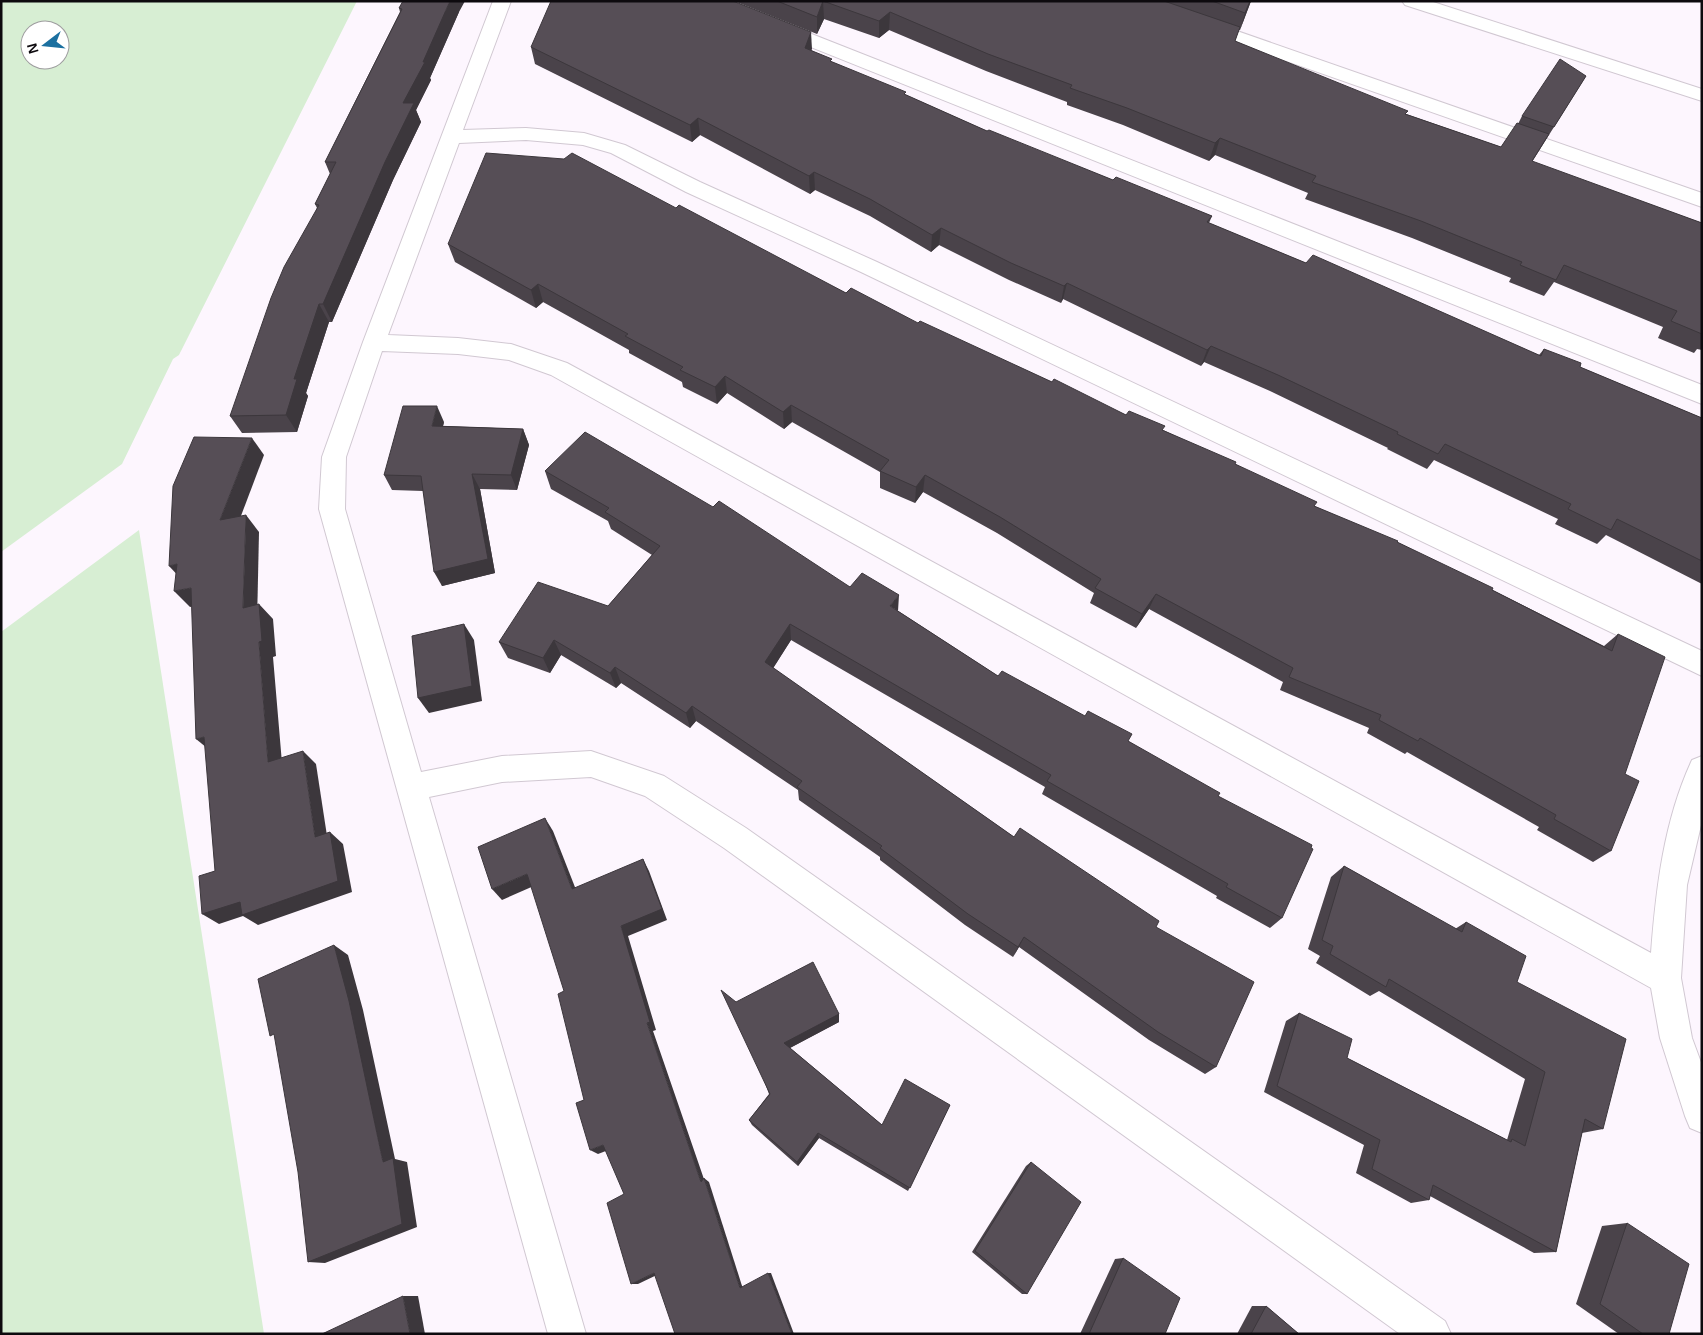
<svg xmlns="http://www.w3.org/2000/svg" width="1703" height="1335" font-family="Helvetica,sans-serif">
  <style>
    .green { fill: #d7eed3; fill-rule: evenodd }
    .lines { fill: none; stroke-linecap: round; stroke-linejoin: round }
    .street-casing { stroke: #d1c8d2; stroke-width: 2 }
    .street { fill: #fff; fill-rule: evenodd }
    .wall { fill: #4a434a }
    .shaded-wall { fill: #3c373c }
    .building { fill: #564e56; stroke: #3c373c }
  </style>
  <rect width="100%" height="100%" fill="#fdf6fe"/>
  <g class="green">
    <path d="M1 1H357L179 355 173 359 122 464 1 552ZM30 30H60V60H30Z"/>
    <polygon points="139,530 264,1334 1,1334 1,632"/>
  </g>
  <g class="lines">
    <g class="street-casing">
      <g id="street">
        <path d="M493 1H511L463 130 526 128 584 133 625 145 700 182 877 262 1702 651V676L861 272 686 192 611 153 583 145 526 140 459 143 388 335 458 338 511 344 567 363 1651 953C1656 888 1664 820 1692 760L1702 756V821L1687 885 1681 978 1692 1038 1702 1065V1133L1690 1128 1685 1116 1660 1038 1651 988 551 375 509 360 458 354 382 351 346 457 345 509 421 772 502 756 591 751 664 776 746 828 1445 1321 1451 1334H1400L724 848 645 796 591 777 502 782 429 797 586 1334H548L319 509 322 457 363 342Z"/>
        <polygon points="703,1 728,1 1702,385 1702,404 706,5"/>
        <polygon points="1124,1 1151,1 1702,193 1702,207 1127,5"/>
        <polygon points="1402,1 1430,1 1702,89 1702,101 1405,5"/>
      </g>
    </g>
    <use href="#street" class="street"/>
  </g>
  <g class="wall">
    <polygon points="734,1 1251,1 1240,30 1239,30 1235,41 1406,114 1501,147 1518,124 1522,116 1586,76 1532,162 1702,223 1702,350 1697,349 1694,353 1658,338 1663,327 1554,282 1544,296 1509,282 1511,278 1412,238 1305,199 1308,193 1215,155 1209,161 1123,125 1067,105 1067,102 986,71 889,30 879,38 824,19 817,34"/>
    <polygon points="399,8 459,12 430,78 431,80 416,110 421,122 393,180 332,322 329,322 306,393 308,396 297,432 242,433 230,416 317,208 315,204 330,174 325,162 400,12"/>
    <polygon points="811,32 811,50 832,62 987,131 1113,180 1212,216 1209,223 1306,263 1539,355 1544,349 1580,367 1702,418 1702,584 1606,535 1597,544 1555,524 1558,519 1434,460 1427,469 1387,449 1388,448 1270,391 1204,362 1201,366 1063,299 1061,303 1009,280 939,245 931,252 870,216 815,190 810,194 700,135 692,142 535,64 531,47"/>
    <polygon points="676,208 846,293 1052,382 1126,415 1163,430 1235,464 1314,506 1397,542 1604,646 1618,634 1625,774 1611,851 1593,862 1537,830 1539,827 1407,752 1405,754 1367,733 1369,728 1280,690 1283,682 1149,609 1136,628 1090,603 1094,593 997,533 923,492 915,503 880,488 880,472 792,422 784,429 727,393 717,404 683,387 682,382 629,353 629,350 543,302 536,308 455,262 448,244"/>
    <polygon points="444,422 443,426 523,429 529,445 517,490 480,489 495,573 442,586 423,491 392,490 384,475"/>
    <polygon points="545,471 850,587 898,611 998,676 1128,741 1218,796 1282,918 1270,928 1216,898 1217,896 1042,794 1045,787 791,640 773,668 1014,837 1156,927 1216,1067 1205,1074 1149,1040 1019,947 1013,957 965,925 880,860 880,857 799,800 798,790 696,721 690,728 621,683 616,688 561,655 550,673 508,658 499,642 608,606 652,555 611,529 608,521 551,489"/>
    <polygon points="1344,866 1455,929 1466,922 1517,982 1603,1129 1582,1133 1556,1252 1534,1253 1430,1196 1429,1200 1411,1203 1356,1173 1364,1145 1264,1092 1286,1021 1299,1013 1347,1058 1507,1140 1525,1079 1379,991 1370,996 1316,963 1320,956 1308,949 1331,877"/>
    <polygon points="736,1002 839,1014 839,1022 790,1048 882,1125 950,1105 908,1191 819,1138 798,1166 752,1125 749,1120 769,1094"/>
    <polygon points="1031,1162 1027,1294 1022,1294 972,1252 1026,1166"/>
    <polygon points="1627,1223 1669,1334 1619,1334 1576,1304 1602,1226"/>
    <polygon points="1123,1258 1165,1334 1080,1334 1115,1259"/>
    <polygon points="1252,1306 1266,1306 1299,1334 1237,1334"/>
  </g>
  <g class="shaded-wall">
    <polygon points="450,1 465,1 459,12 430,78 431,80 416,110 421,122 393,180 332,322 323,304 403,103"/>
    <polygon points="823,1 824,19 817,34 817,17"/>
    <polygon points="1250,1 1251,1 1240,30 1245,13"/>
    <polygon points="890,12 889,30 879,38 879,21"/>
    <polygon points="811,32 812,49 805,65 805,48"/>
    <polygon points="698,118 700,135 692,142 690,125"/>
    <polygon points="1220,138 1215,155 1209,161 1215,143"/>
    <polygon points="814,172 815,190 810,194 809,176"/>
    <polygon points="941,228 939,245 931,252 932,235"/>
    <polygon points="1067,283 1063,299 1061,303 1064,286"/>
    <polygon points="538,284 543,302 536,308 531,290"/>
    <polygon points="319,304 329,322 306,393 308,396 297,432 286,415 294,379"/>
    <polygon points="1211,346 1204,362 1201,366 1207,350"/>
    <polygon points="725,376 727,393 717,404 715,387"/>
    <polygon points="791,405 792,422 784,429 783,412"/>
    <polygon points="437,406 444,422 439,442 432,426"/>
    <polygon points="523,429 529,445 517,490 511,475"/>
    <polygon points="252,438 264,455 233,537 220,520"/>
    <polygon points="472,474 480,489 495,573 442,586 434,572"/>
    <polygon points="925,475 923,492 915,503 916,487"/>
    <polygon points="246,515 259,532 257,623 243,608"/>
    <polygon points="177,564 184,582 169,566"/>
    <polygon points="191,588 206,604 190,607 174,591"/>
    <polygon points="1156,594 1149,609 1136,628 1142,614"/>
    <polygon points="899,595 898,611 890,606"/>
    <polygon points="259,604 273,619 276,656 273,657 283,775 268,762 259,642"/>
    <polygon points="464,624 474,640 482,701 429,713 418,698"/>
    <polygon points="790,624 791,640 767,678 765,662"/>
    <polygon points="554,640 561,655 550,673 543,658"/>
    <polygon points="615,667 621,683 616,688 610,673"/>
    <polygon points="692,706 696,721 690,728 686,713"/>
    <polygon points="204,737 212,752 196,739"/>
    <polygon points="303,751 316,764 329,849 315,837"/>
    <polygon points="545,818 553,831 580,900 572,889"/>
    <polygon points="330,832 343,844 352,892 258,925 243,916 219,924 202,914"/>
    <polygon points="643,859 649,871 667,920 628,936 656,1030 653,1031 706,1185 701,1182 647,1023 621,926"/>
    <polygon points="527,874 536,885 502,900 492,889"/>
    <polygon points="1024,937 1019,947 1013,957 1018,947"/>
    <polygon points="334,945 348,955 363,1010 395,1159 407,1162 417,1227 325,1263 308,1262 383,1162"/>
    <polygon points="839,1014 839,1022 786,1050 784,1043"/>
    <polygon points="818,1133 819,1138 798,1166 797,1162"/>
    <polygon points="603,1145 611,1149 598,1154 590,1150"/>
    <polygon points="704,1178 709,1182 743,1289 740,1288"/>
    <polygon points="654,1273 661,1273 638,1284 631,1284"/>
    <polygon points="768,1273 771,1273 794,1334 792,1334"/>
    <polygon points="403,1296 418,1296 425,1334 410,1334"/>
  </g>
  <g class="building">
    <polygon points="403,1 450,1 423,62 425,62 403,103 414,103 385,162 323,304 319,304 294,379 297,379 286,415 230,416 271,298 284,267 319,205 315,204 336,162 325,162 402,9 399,8"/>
    <polygon points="551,1 733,1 811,32 805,48 832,59 830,61 906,92 904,94 987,131 989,130 1113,180 1116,177 1212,216 1207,222 1306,263 1313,255 1541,356 1544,349 1581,363 1580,367 1702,418 1702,561 1617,519 1611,530 1568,509 1571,504 1445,444 1438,454 1397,434 1398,432 1278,375 1211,346 1207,350 1067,283 1064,286 1011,263 941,228 932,235 870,199 814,172 809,176 698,118 690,125 531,47"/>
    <polygon points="777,1 1164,1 1240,27 1235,41 1408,111 1405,114 1501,147 1517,123 1549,134 1532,161 1702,223 1702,334 1671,321 1677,311 1564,265 1556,280 1520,265 1522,262 1421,221 1312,182 1316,176 1220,138 1215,143 1127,108 1070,88 1072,85 988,54 890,12 879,21 823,1 817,17"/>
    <polygon points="1212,1 1250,1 1245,13"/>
    <polygon points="1560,59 1586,76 1554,127 1522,116"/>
    <polygon points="486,153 564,159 572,153 676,208 679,205 846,293 851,288 918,323 920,321 1052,382 1054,379 1126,415 1129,411 1165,426 1162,430 1236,462 1235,464 1317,502 1314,506 1398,541 1397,542 1493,588 1492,590 1612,651 1618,634 1665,657 1625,774 1639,781 1611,851 1554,819 1556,815 1420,738 1418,741 1379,720 1381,715 1289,677 1293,668 1156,594 1142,614 1095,588 1101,579 1000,517 925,475 916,487 880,471 889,460 791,405 783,412 725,376 715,387 680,370 683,367 625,336 628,334 538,284 531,290 448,244"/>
    <polygon points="403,406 437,406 432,426 523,429 511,475 472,474 488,559 434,572 421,476 384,475"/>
    <polygon points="585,432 713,507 719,501 850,587 862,573 899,595 890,606 998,676 1002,671 1085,716 1088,711 1132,734 1128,741 1220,793 1218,796 1312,845 1311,848 1313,849 1282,918 1226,887 1228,884 1047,781 1051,775 790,624 765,662 1014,837 1020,828 1159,921 1156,927 1254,982 1216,1067 1158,1032 1024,937 1018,947 968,914 880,848 882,846 797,787 802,781 692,706 686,713 615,667 610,673 554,640 543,658 499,642 538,582 608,606 660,546 605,512 609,508 545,471"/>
    <polygon points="194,437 252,438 220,520 246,515 243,608 259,604 262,641 259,642 268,762 303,751 315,837 330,832 338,881 242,915 240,902 202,914 199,876 215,871 204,737 196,739 191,588 174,591 177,564 169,566 173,486"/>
    <polygon points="464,624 472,686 418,698 412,636"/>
    <polygon points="545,818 572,889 643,859 662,909 621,926 650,1022 647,1023 701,1182 704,1178 740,1288 768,1273 792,1334 675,1334 654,1273 631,1284 607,1203 624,1194 603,1145 590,1150 576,1103 584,1100 558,994 564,991 527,874 492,889 478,847"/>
    <polygon points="1344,866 1462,932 1466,922 1526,956 1517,982 1626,1039 1603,1129 1585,1119 1556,1252 1433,1185 1429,1200 1372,1169 1380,1140 1277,1086 1299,1013 1352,1039 1347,1058 1511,1142 1512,1139 1525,1146 1545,1072 1389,979 1386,987 1330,954 1333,946 1322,940"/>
    <polygon points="334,945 349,1001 383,1162 393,1158 402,1224 308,1262 298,1172 274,1034 270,1036 258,979"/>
    <polygon points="813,962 839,1014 784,1043 882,1125 905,1079 950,1105 910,1188 818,1133 797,1162 749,1120 770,1094 721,990 736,1002"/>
    <polygon points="1031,1162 1081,1202 1027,1294 975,1251"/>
    <polygon points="1627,1223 1689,1264 1669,1334 1643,1334 1600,1304"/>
    <polygon points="1123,1258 1180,1298 1165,1334 1089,1334"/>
    <polygon points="403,1296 410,1334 322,1334"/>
    <polygon points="1266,1306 1299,1334 1251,1334"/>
  </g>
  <rect width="1703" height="1335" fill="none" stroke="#0d0a0e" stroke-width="5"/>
  <g transform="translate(45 45) rotate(254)"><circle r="24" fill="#ffffff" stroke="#9e9d9f"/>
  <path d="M0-4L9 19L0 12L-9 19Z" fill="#1b70a0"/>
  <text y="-8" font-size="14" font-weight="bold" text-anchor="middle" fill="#0d0a0e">N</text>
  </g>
</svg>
